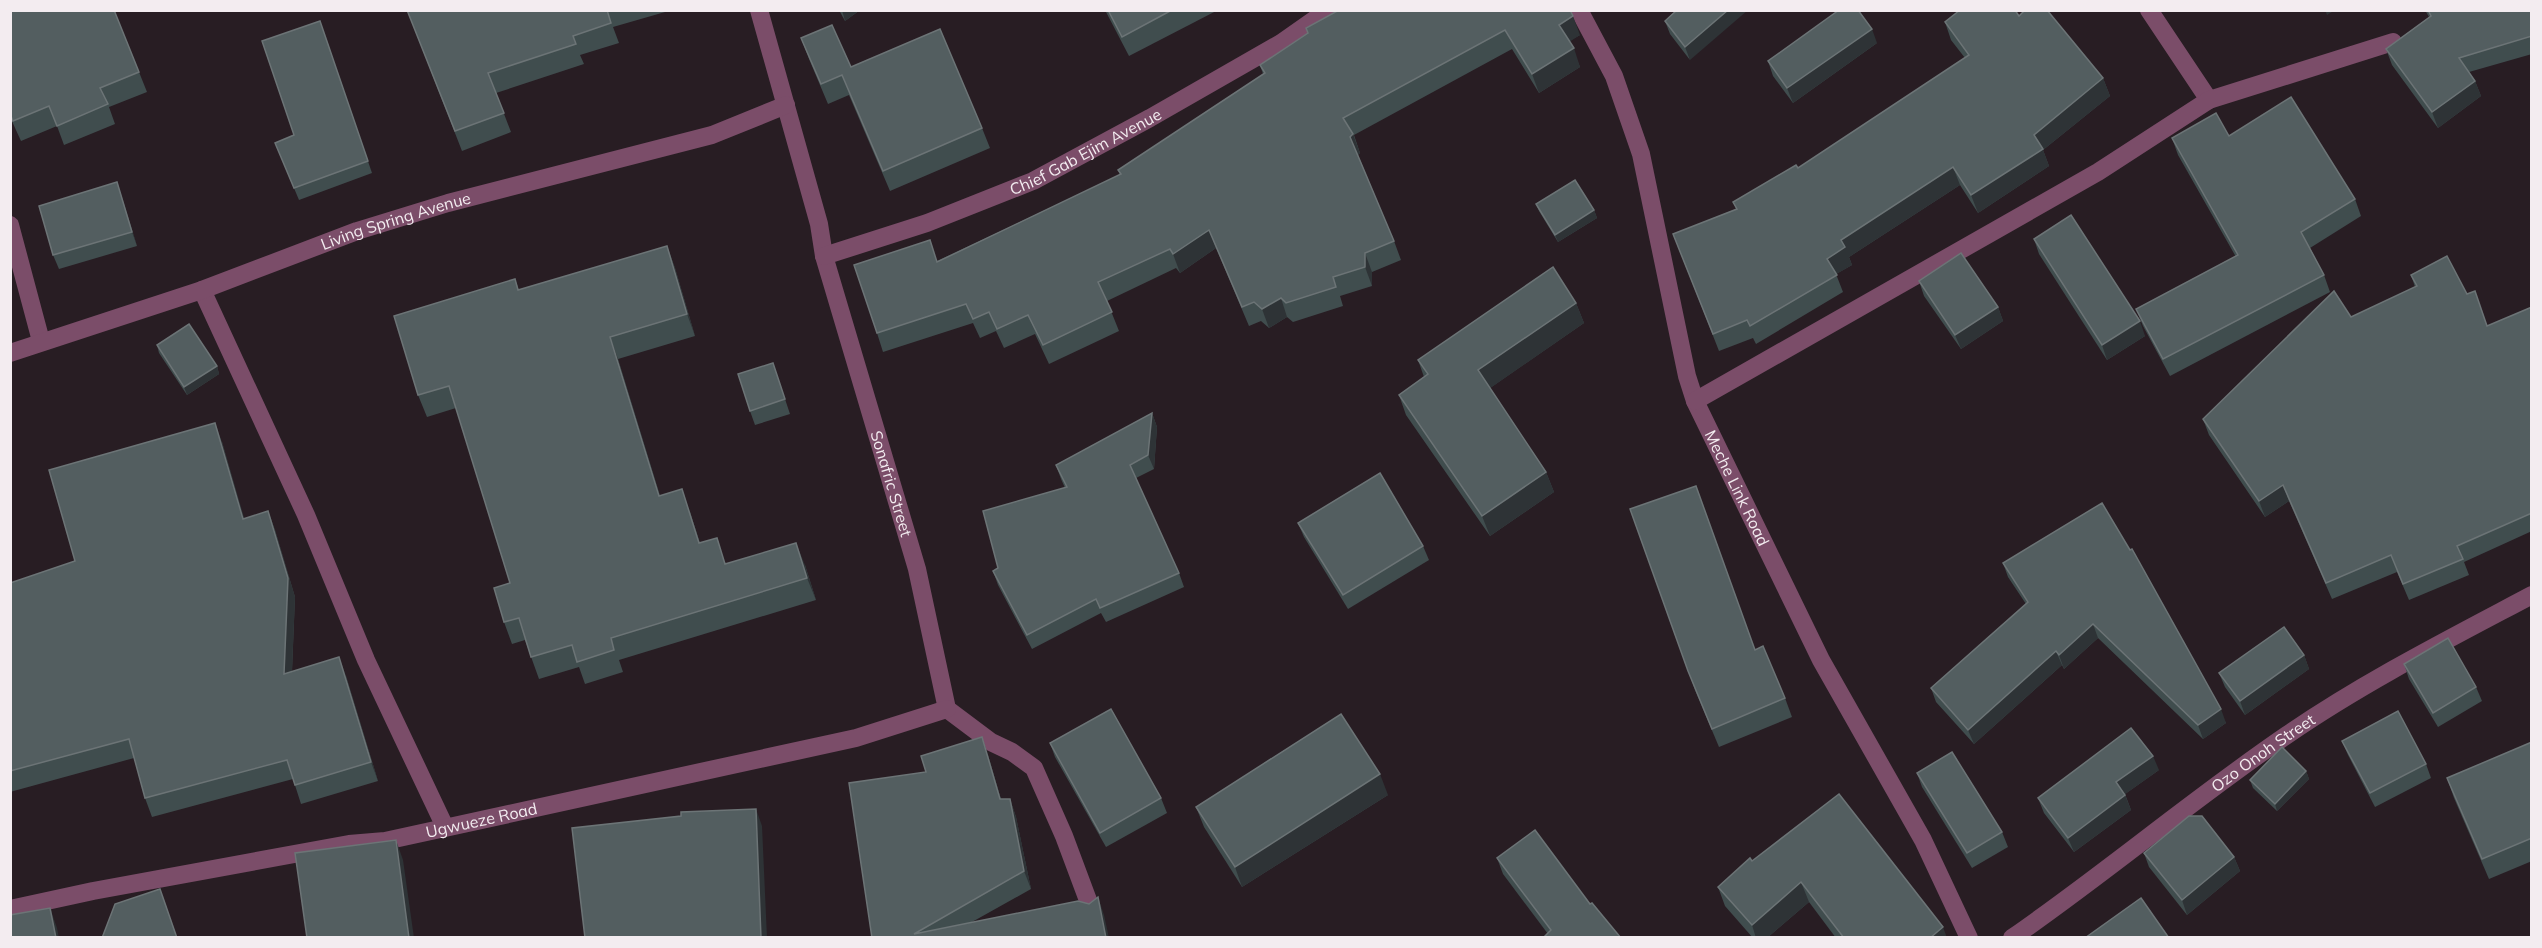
<svg xmlns="http://www.w3.org/2000/svg" width="2542" height="948" font-family="Mulish,sans-serif">
  <style>
    .lines { fill: none; stroke-linecap: round; stroke-linejoin: round }
    .minor { stroke: #7b4d69; stroke-width: 18 }
    .wall { fill: #404d4e }
    .shaded-wall { fill: #2e3336 }
    .building { fill: #535e60; stroke: #6c7476; stroke-width: 1.5 }
    .labels { text-anchor: middle; stroke-width: 5; stroke-linejoin: round; paint-order: stroke }
    .street-label { font-size: 16px; fill: #f3ecf0; stroke: #281d23 }
  </style>
  <rect width="100%" height="100%" fill="#281d23"/>
  <g class="lines">
    <g class="minor">
      <path id="s1" d="M759 10 819 224 824 256 917 569 947 709 991 742 1012 752 1034 768 1064 836 1092 911"/>
      <path id="s2" d="M1579 10 1614 76 1641 154 1687 376 1695 401 1821 660 1923 840 1969 938"/>
      <polyline points="2149,10 2209,100"/>
      <polyline points="10,225 41,341"/>
      <path id="s3" d="M824 256 927 223 1033 181 1150 118 1281 43 1328 10"/>
      <polyline points="202,290 306,515 366,660 445,827"/>
      <path id="s4" d="M10 353 202 290 357 231 448 203 712 135 786 105"/>
      <polyline points="1695,401 2098,172 2209,100 2393,42"/>
      <path id="s5" d="M10 909 93 891 349 844 385 841 856 738 947 709"/>
      <path id="s6" d="M2012 938C2106 873 2193 799 2287 735 2364 682 2449 639 2532 595"/>
    </g>
  </g>
  <g class="wall">
    <polygon points="10,10 139,72 147,92 109,107 115,124 64,145 57,126 21,141 10,117"/>
    <polygon points="407,10 672,10 613,27 619,43 580,55 584,64 496,93 511,132 462,151"/>
    <polygon points="839,10 860,10 845,21"/>
    <polygon points="1105,10 1218,10 1129,56"/>
    <polygon points="1339,10 1580,35 1569,41 1580,67 1539,93 1512,49 1354,135 1360,153 1358,155 1394,241 1401,260 1372,272 1372,286 1340,296 1343,306 1293,322 1287,317 1269,328 1261,321 1249,326 1216,248 1180,273 1176,268 1107,301 1119,331 1049,364 1035,334 1004,348 996,331 980,338 973,323 883,352 877,333 937,261 1120,175 1118,170 1263,74 1260,65 1308,33 1306,28"/>
    <polygon points="1677,10 1690,60 1670,34 1665,21"/>
    <polygon points="2425,10 2532,10 2532,54 2469,72 2475,81 2481,96 2438,128 2392,65 2386,49 2429,17"/>
    <polygon points="2019,16 2103,78 2110,96 2043,150 2049,166 1978,213 1960,185 1849,257 1852,265 1836,274 1843,292 1756,344 1753,338 1719,351 1673,234 1736,209 1733,202 1798,168 1965,58 1951,40 1945,22"/>
    <polygon points="320,21 372,173 299,200 275,143 294,135"/>
    <polygon points="801,38 851,67 982,128 990,148 890,191 849,95 828,104 809,59"/>
    <polygon points="1877,43 1793,103 1773,76 1768,61"/>
    <polygon points="2229,136 2355,199 2361,216 2310,248 2324,275 2330,292 2170,376 2143,326 2136,309 2236,257 2178,155 2172,138"/>
    <polygon points="117,182 137,246 59,269 53,255"/>
    <polygon points="1536,204 1594,210 1597,218 1558,242 1539,211"/>
    <polygon points="2034,239 2145,336 2107,360 2039,254"/>
    <polygon points="667,246 675,268 695,336 618,359 660,496 690,512 700,543 726,563 805,565 816,600 619,660 623,672 585,684 579,667 539,679 525,640 512,644 504,622 510,583 456,408 427,417 418,395 515,279 519,290"/>
    <polygon points="2411,275 2467,294 2488,326 2532,307 2532,531 2464,562 2469,575 2409,600 2397,572 2332,599 2289,501 2265,517 2209,435 2203,419 2351,317 2415,287"/>
    <polygon points="1919,281 1998,307 2003,321 1961,349 1924,296"/>
    <polygon points="1576,303 1584,323 1490,388 1546,472 1554,492 1490,536 1406,415 1399,395 1424,377 1418,360"/>
    <polygon points="157,345 217,366 219,374 187,395 159,353"/>
    <polygon points="773,363 790,414 755,425 750,411"/>
    <polygon points="1152,413 1157,427 1154,469 1136,478 1179,573 1184,587 1106,622 1101,613 1032,649 998,585 993,571 998,568 1065,488 1061,479 1056,465"/>
    <polygon points="222,442 244,519 268,511 275,530 295,597 292,672 346,676 378,781 301,804 293,779 152,817 145,798 134,758 10,792 10,583 75,561"/>
    <polygon points="2102,503 2226,723 2203,739 2098,638 2064,669 2062,665 1974,744 1936,702 1931,688 2026,604 2008,577 2003,563"/>
    <polygon points="1630,509 1755,650 1785,698 1792,717 1719,747 1695,690"/>
    <polygon points="1298,523 1423,546 1429,560 1348,609 1304,537"/>
    <polygon points="2304,655 2309,669 2245,715 2225,687 2219,673"/>
    <polygon points="2404,664 2476,687 2482,701 2438,727 2409,679"/>
    <polygon points="2342,741 2426,764 2431,778 2375,807 2348,755"/>
    <polygon points="2532,742 2532,861 2489,879 2454,798 2447,778"/>
    <polygon points="1050,743 1161,798 1167,813 1106,847 1055,757"/>
    <polygon points="988,755 1001,799 1010,799 1016,817 1031,889 972,922 1104,915 872,938 926,772"/>
    <polygon points="2159,770 2125,794 2131,810 2074,852 2044,813 2038,798"/>
    <polygon points="2306,771 2309,779 2277,811 2253,788 2250,780"/>
    <polygon points="1917,773 2002,832 2008,847 1972,868 1922,787"/>
    <polygon points="1388,795 1242,887 1204,827 1196,807"/>
    <polygon points="2144,853 2234,857 2240,871 2187,915 2149,867"/>
    <polygon points="1497,858 1590,904 1548,934 1503,874"/>
    <polygon points="1752,861 1947,938 1836,938 1809,902 1767,938 1753,938 1725,906 1718,887"/>
  </g>
  <g class="shaded-wall">
    <polygon points="842,10 860,10 845,21"/>
    <polygon points="1728,10 1748,10 1690,60 1685,47"/>
    <polygon points="2325,10 2335,10 2327,15"/>
    <polygon points="1573,16 1580,35 1566,44 1559,25"/>
    <polygon points="1872,29 1877,43 1793,103 1787,88"/>
    <polygon points="1574,48 1580,67 1539,93 1532,74"/>
    <polygon points="2103,78 2110,96 2043,150 2049,166 1978,213 1971,195 2034,135"/>
    <polygon points="2475,81 2481,96 2438,128 2432,112"/>
    <polygon points="1353,134 1360,153 1357,156 1350,137"/>
    <polygon points="1953,167 1960,185 1849,257 1852,265 1833,276 1827,259 1841,240"/>
    <polygon points="117,182 122,197 137,246 132,232"/>
    <polygon points="1594,210 1597,218 1558,242 1555,235"/>
    <polygon points="1209,230 1216,248 1180,273 1173,254"/>
    <polygon points="667,246 675,268 695,336 687,314"/>
    <polygon points="1365,253 1372,272 1372,286 1365,267"/>
    <polygon points="1281,298 1287,317 1269,328 1262,309"/>
    <polygon points="1576,303 1584,323 1486,391 1478,370"/>
    <polygon points="1998,307 2003,321 1961,349 1955,335"/>
    <polygon points="2140,321 2145,336 2107,360 2102,345"/>
    <polygon points="610,337 618,359 667,518 659,496"/>
    <polygon points="217,366 219,374 187,395 184,387"/>
    <polygon points="1152,413 1157,427 1154,469 1148,455"/>
    <polygon points="215,423 222,442 250,538 243,519"/>
    <polygon points="1546,472 1554,492 1490,536 1482,516"/>
    <polygon points="2283,485 2289,501 2265,517 2259,501"/>
    <polygon points="682,489 690,512 707,566 699,543"/>
    <polygon points="268,511 275,530 295,597 291,693 284,674"/>
    <polygon points="796,543 805,565 816,600 807,578"/>
    <polygon points="2093,624 2098,638 2064,669 2059,655"/>
    <polygon points="2056,651 2062,665 1974,744 1968,730"/>
    <polygon points="2304,655 2309,669 2245,715 2240,701"/>
    <polygon points="339,657 346,676 378,781 371,762"/>
    <polygon points="2221,709 2226,723 2203,739 2198,725"/>
    <polygon points="982,737 988,755 1006,817 1000,799"/>
    <polygon points="2153,756 2159,770 2121,797 2116,782"/>
    <polygon points="2306,771 2309,779 2277,811 2275,804"/>
    <polygon points="1380,774 1388,795 1242,887 1235,867"/>
    <polygon points="2125,795 2131,810 2074,852 2068,838"/>
    <polygon points="1010,799 1016,817 1031,889 1024,871"/>
    <polygon points="756,809 762,826 767,938 761,938"/>
    <polygon points="396,840 403,860 414,938 409,938"/>
    <polygon points="2234,857 2240,871 2187,915 2182,900"/>
    <polygon points="1801,882 1809,902 1767,938 1756,938 1752,925"/>
    <polygon points="1098,897 1104,915 1109,938 1106,938"/>
    <polygon points="50,908 57,928 59,938 56,938"/>
    <polygon points="1943,927 1947,938 1930,938"/>
  </g>
  <g class="building">
    <polygon points="10,10 114,10 139,72 100,88 108,104 57,126 49,106 13,121 10,114"/>
    <polygon points="407,10 607,10 611,23 573,36 576,44 488,73 504,113 455,131"/>
    <polygon points="1108,10 1172,10 1122,37"/>
    <polygon points="1339,10 1570,10 1573,16 1559,25 1574,48 1532,74 1505,30 1343,118 1353,134 1350,137 1394,241 1365,253 1365,267 1333,277 1336,287 1286,303 1281,298 1262,309 1254,302 1242,307 1209,230 1173,254 1170,249 1098,282 1112,312 1043,345 1028,315 997,329 989,312 973,319 966,304 877,333 854,265 930,240 937,262 1121,174 1118,170 1265,73 1260,65 1308,33 1306,28"/>
    <polygon points="1677,10 1728,10 1685,47 1665,21"/>
    <polygon points="1839,10 1858,10 1872,29 1787,88 1768,61"/>
    <polygon points="1960,10 2015,10 2019,16 2025,10 2047,10 2103,78 2034,135 2043,149 1971,195 1953,167 1841,240 1845,247 1827,259 1837,275 1750,326 1747,320 1713,334 1673,234 1737,209 1733,202 1796,165 1798,168 1969,55 1945,22"/>
    <polygon points="2428,10 2532,10 2532,36 2459,58 2475,81 2432,112 2386,49 2431,16"/>
    <polygon points="320,21 368,161 294,188 275,143 294,135 262,41"/>
    <polygon points="832,25 851,67 940,29 982,128 883,171 842,75 821,84 801,38"/>
    <polygon points="2291,97 2355,199 2301,232 2324,275 2163,359 2136,309 2238,255 2172,138 2216,113 2229,136"/>
    <polygon points="1575,180 1594,210 1555,235 1536,204"/>
    <polygon points="117,182 132,232 53,255 39,206"/>
    <polygon points="2071,215 2140,321 2102,345 2034,239"/>
    <polygon points="667,246 687,314 610,337 659,496 682,489 699,543 717,538 725,564 796,543 807,578 611,638 614,650 577,662 572,645 531,657 519,618 504,622 494,588 510,583 449,386 418,395 394,316 515,279 518,290"/>
    <polygon points="1961,253 1998,307 1955,335 1919,281"/>
    <polygon points="2447,256 2467,294 2475,291 2487,326 2532,307 2532,513 2457,546 2463,559 2403,584 2391,555 2326,583 2283,485 2259,501 2203,419 2334,291 2351,317 2417,286 2411,275"/>
    <polygon points="1553,267 1576,303 1478,370 1546,472 1482,516 1399,395 1428,374 1418,360"/>
    <polygon points="189,324 217,366 184,387 157,345"/>
    <polygon points="773,363 785,399 750,411 738,374"/>
    <polygon points="1152,413 1148,455 1130,465 1179,573 1100,608 1096,599 1027,635 993,571 998,568 983,511 1067,487 1056,465"/>
    <polygon points="215,423 243,519 268,511 288,578 284,674 339,657 371,762 295,785 287,760 145,798 129,739 10,771 10,583 75,561 49,470"/>
    <polygon points="1380,473 1423,546 1343,595 1298,523"/>
    <polygon points="1696,486 1755,650 1763,646 1785,698 1712,729 1688,671 1630,509"/>
    <polygon points="2102,503 2130,550 2132,549 2221,709 2198,725 2093,624 2059,655 2056,651 1968,730 1931,688 2028,602 2003,563"/>
    <polygon points="2284,627 2304,655 2240,701 2219,673"/>
    <polygon points="2448,638 2476,687 2433,713 2404,664"/>
    <polygon points="1111,709 1161,798 1100,833 1050,743"/>
    <polygon points="2398,711 2426,764 2370,793 2342,741"/>
    <polygon points="1341,714 1380,774 1235,867 1196,807"/>
    <polygon points="2131,728 2153,756 2116,782 2125,795 2068,838 2038,798"/>
    <polygon points="982,737 1000,799 1010,799 1024,871 914,934 1078,901 1089,904 1098,897 1106,938 872,938 849,783 926,772 921,756"/>
    <polygon points="2532,742 2532,838 2482,859 2447,778"/>
    <polygon points="2282,747 2306,771 2275,804 2250,780"/>
    <polygon points="1952,752 2002,832 1967,853 1917,773"/>
    <polygon points="1839,794 1943,927 1930,938 1844,938 1801,882 1752,925 1718,887 1750,858 1752,861"/>
    <polygon points="756,809 761,938 585,938 572,828 681,816 681,812"/>
    <polygon points="2189,816 2202,816 2234,857 2182,900 2144,853"/>
    <polygon points="1535,830 1590,904 1592,903 1621,938 1543,938 1551,930 1497,858"/>
    <polygon points="396,840 409,938 307,938 295,853"/>
    <polygon points="160,889 177,938 102,938 115,904"/>
    <polygon points="2141,898 2169,938 2085,938"/>
    <polygon points="50,908 56,938 10,938 10,915"/>
  </g>
  <g class="labels">
    <g class="street-label">
      <text dy="6" stroke="none"><textPath href="#s3" startOffset="282">Chief Gab Ejim Avenue</textPath></text>
      <text dy="6" stroke="none"><textPath href="#s4" startOffset="408">Living Spring Avenue</textPath></text>
      <text dy="6" stroke="none"><textPath href="#s1" startOffset="492">Sonafric Street</textPath></text>
      <text dy="6" stroke="none"><textPath href="#s2" startOffset="507">Meche Link Road</textPath></text>
      <text dy="6" stroke="none"><textPath href="#s6" startOffset="312">Ozo Onoh Street</textPath></text>
      <text dy="6" stroke="none"><textPath href="#s5" startOffset="480">Ugwueze Road</textPath></text>
    </g>
  </g>
  <rect width="2542" height="948" fill="none" stroke="#f3ecf0" stroke-width="24"/>
</svg>
